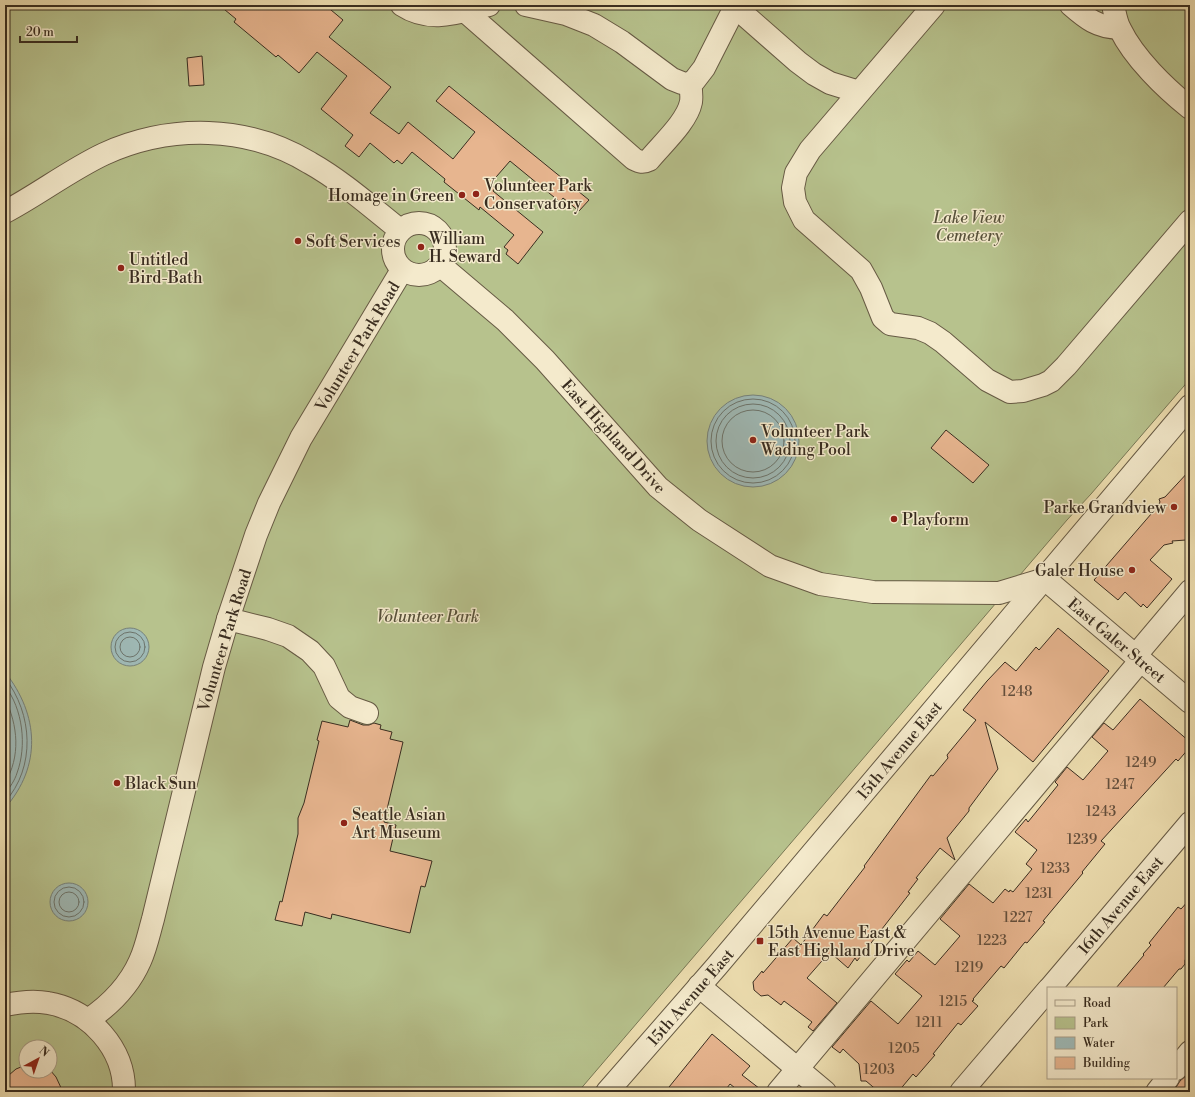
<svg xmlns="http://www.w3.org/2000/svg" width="1195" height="1097" font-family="'Libre Bodoni',serif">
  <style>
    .green { fill: #b7c28d; stroke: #787856; fill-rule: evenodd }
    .water { fill: #9fbab7; stroke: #76827b }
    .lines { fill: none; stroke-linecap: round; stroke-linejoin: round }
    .shore { stroke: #6c746c; stroke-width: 1 }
    .building { fill: #e7b58f; stroke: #392d20 }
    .minor-casing { stroke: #665a44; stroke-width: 24 }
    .minor { stroke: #f4eacc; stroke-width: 22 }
    .poi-dot { fill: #8f2418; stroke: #f4eacc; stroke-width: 1.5 }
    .labels { text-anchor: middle; stroke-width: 3; stroke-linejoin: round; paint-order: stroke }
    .number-label { font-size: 14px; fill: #644f3c }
    .poi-label { font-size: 16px; fill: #392d20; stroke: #f4eacc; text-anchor: start }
    .park-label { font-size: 16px; font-style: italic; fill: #58523b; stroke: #f4eacc }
    .street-label { font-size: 16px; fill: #392d20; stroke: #f4eacc }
  </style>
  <rect width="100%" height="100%" fill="#eedfb1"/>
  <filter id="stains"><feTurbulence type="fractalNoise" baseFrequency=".005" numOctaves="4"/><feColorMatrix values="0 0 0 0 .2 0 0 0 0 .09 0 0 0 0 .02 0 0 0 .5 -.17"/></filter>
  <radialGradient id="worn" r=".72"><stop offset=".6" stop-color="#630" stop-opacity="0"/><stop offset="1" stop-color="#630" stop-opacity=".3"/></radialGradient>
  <path class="green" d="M5 5H1190V379L1091 494 1067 520 578 1092H5ZM26 1047H50V1071H26Z"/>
  <g class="water">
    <circle cx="753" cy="441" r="46"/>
    <circle cx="130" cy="647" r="19"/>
    <path d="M5 672C39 715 42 766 5 808Z"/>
    <circle cx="69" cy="902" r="19"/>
  </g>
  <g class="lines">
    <g class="shore">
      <circle cx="753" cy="441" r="42"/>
      <circle cx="753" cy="441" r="37"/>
      <circle cx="753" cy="441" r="31"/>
      <circle cx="130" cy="647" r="15"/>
      <circle cx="130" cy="647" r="10"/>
      <path d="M5 678C33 714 36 767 5 802"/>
      <path d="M5 686C23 709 27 746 17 773 15 780 10 787 5 794"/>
      <path d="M5 698C18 726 21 756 5 783"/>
      <circle cx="69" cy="902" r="15"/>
      <circle cx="69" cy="902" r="10"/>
    </g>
  </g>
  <g class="building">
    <polygon points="219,5 325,5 343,20 329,37 391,87 370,113 399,134 408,122 453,159 475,132 436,101 449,86 589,200 579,211 563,198 560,202 510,161 490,184 495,188 493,191 543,232 518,264 506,254 508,250 504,247 514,235 480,207 479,210 444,182 445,179 412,152 402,164 397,160 394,163 370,143 359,157 345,146 353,135 321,109 347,76 317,52 299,73 278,55 276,57 234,22 236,19"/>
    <polygon points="202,56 204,85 189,86 187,58"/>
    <polygon points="946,430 989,465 973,483 931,448"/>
    <polygon points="1190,470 1190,535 1186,540 1172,541 1173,543 1164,545 1150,560 1172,579 1147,608 1143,604 1141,607 1125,592 1118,600 1094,580 1158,506 1160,502 1159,499 1165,497"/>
    <polygon points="1058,628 1109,671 1033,762 985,722 998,769 969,808 969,811 947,838 955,860 940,848 916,878 918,879 908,892 910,893 857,961 855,958 848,968 832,954 831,956 828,954 807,978 837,1003 813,1031 808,1027 812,1022 784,1001 781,1005 768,995 761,996 754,990 753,982 762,971 763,973 793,938 801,945 824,914 827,916 865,867 864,866 931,775 933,776 948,758 947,755 976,720 963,710 987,681 1005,662 1016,671 1036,647 1039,650"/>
    <polygon points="1140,699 1190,742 1190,747 1178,761 1176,759 1101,841 1105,844 1082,872 1083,873 1043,921 1045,922 1027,943 1025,942 1004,968 1001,966 973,999 974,1000 972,1001 978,1006 961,1025 958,1023 933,1054 935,1055 916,1077 913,1074 898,1092 879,1092 866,1081 861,1081 859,1064 843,1049 840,1053 832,1047 871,1001 898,1024 922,996 895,974 907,960 909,962 918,951 935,965 960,936 940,919 969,884 993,903 1005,889 1009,892 1010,890 1013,892 1032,869 1026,864 1037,850 1015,832 1026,819 1028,822 1058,785 1055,782 1067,767 1083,780 1108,751 1092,737 1104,723 1113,730"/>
    <polygon points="350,720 363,725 369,725 374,723 381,725 380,729 392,732 390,739 403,742 384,822 396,825 390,851 432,861 425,887 421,886 410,933 332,914 331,919 305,912 302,926 275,920 280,901 282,902 298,834 298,818 304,803 319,741 317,740 322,721 348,727"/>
    <polygon points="1190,899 1190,954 1185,960 1185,964 1181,969 1179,969 1163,988 1116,988 1144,955 1143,954 1151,945 1149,943 1178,907 1181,909"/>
    <polygon points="712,1034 750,1066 742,1075 764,1092 740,1092 730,1084 724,1092 665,1092"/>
    <polygon points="26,1065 26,1071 50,1070 56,1077 63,1092 5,1092 5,1082 9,1075 16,1069"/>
    <polygon points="1190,1072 1190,1092 1173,1092 1180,1081"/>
  </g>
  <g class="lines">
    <g class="minor-casing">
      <g id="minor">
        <path d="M402 5C431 24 459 12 489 5"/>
        <polyline points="526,5 566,14 594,25 622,42 672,79 682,83 687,84 694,81 704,68 736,5"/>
        <polyline points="733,5 798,62 814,74 830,83 859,92"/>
        <polyline points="934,5 810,150 796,173 793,188 795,202 804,220 861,270 871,288 883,318 890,324 918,328 930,333 943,342 987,380 1010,392 1023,391 1043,385 1051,381 1066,366 1190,221"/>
        <path d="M1071 5C1087 19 1097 27 1119 28"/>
        <path d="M1113 5C1115 13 1116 22 1120 29 1134 58 1165 88 1190 108"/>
        <path d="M466 12 634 159C640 162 643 163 649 160 662 144 687 122 691 102 692 95 691 89 690 83"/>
        <path d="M5 212C39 194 70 170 104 154 170 124 248 125 310 163 342 181 371 207 400 230"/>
        <circle cx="419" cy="249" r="26"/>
        <polyline points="440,265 505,320 545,360 658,487 699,520 770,566 820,584 873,592 999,593 1045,579"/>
        <polyline points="1045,579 1190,702"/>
        <polyline points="228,619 268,629 288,636 310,651 324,666 339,698 350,707 367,713"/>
        <polyline points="1136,655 1190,591"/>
        <polyline points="699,986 825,1092"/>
        <polyline points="1050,988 1190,823"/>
        <path d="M5 1005C19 1002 33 1000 48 1003 90 1010 125 1049 124 1092"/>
        <path d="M88 1020C110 1005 129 986 140 961 146 948 149 933 153 919L214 667 228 619 256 535 269 503 301 438 402 270"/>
        <polyline points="1176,1069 1190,1052"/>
        <polyline points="607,1092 717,966 1190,406"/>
        <polyline points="778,1092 1141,660"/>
        <polyline points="961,1092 1048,990"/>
        <polyline points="1157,1092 1168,1078"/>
      </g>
    </g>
    <use href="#minor" class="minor"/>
  </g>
  <g class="poi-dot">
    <circle cx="476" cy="194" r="4"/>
    <circle cx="462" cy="195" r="4"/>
    <circle cx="298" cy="241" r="4"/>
    <circle cx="421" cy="247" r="4"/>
    <circle cx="121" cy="268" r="4"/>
    <circle cx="753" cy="440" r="4"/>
    <circle cx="1174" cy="507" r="4"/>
    <circle cx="894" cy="519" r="4"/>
    <circle cx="1132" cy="570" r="4"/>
    <circle cx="117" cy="783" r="4"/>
    <circle cx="344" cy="823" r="4"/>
    <rect x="756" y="937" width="8" height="8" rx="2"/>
  </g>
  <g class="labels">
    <g class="number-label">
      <text x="1017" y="696">1248</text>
      <text x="1141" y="767">1249</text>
      <text x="1120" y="789">1247</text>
      <text x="1101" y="816">1243</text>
      <text x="1082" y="844">1239</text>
      <text x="1055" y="873">1233</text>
      <text x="1039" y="898">1231</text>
      <text x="1018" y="922">1227</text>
      <text x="992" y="945">1223</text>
      <text x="969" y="972">1219</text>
      <text x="953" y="1006">1215</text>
      <text x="929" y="1027">1211</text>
      <text x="904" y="1053">1205</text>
      <text x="879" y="1074">1203</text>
    </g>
    <g class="poi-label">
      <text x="484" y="191">Volunteer Park<tspan x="484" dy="18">Conservatory</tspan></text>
      <text x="454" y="201" text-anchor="end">Homage in Green</text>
      <text x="429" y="244">William<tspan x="429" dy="18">H. Seward</tspan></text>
      <text x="306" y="247">Soft Services</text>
      <text x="129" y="265">Untitled<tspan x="129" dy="18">Bird-Bath</tspan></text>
      <text x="761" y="437">Volunteer Park<tspan x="761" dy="18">Wading Pool</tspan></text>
      <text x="1166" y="513" text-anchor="end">Parke Grandview</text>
      <text x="902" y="525">Playform</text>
      <text x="1124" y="576" text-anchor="end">Galer House</text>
      <text x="125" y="789">Black Sun</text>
      <text x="352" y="820">Seattle Asian<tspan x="352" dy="18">Art Museum</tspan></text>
      <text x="768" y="938">15th Avenue East &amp;<tspan x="768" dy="18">East Highland Drive</tspan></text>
    </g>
    <g class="park-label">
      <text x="969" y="223">Lake View<tspan x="969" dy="18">Cemetery</tspan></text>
      <text x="428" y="622">Volunteer Park</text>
    </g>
    <g class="street-label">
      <text transform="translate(357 346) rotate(-59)" y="6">Volunteer Park Road</text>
      <text transform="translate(614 436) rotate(48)" y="6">East Highland Drive</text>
      <text transform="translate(224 640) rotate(-73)" y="6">Volunteer Park Road</text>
      <text transform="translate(1117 640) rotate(40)" y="6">East Galer Street</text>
      <text transform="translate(899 750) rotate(-50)" y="6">15th Avenue East</text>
      <text transform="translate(1120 905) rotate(-50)" y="6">16th Avenue East</text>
      <text transform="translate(690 997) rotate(-49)" y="6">15th Avenue East</text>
    </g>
  </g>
  <rect width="1195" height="1097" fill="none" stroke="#eedfb1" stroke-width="20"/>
  <rect x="6" y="6" width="1183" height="1085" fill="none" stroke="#392d20" stroke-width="2"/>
  <rect x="10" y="10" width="1175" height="1077" fill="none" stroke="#392d20"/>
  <rect x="1047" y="987" width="130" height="92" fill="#f4eacc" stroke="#a99e87"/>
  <rect x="1055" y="1000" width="20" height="6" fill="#f4eacc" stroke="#a99e87"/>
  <text x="1083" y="1007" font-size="12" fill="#392d20">Road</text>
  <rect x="1055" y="1017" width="20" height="12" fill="#b7c28d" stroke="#a99e87"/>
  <text x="1083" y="1027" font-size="12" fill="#392d20">Park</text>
  <rect x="1055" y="1037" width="20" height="12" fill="#9fbab7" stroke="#a99e87"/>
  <text x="1083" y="1047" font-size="12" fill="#392d20">Water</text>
  <rect x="1055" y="1057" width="20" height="12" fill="#e7b58f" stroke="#a99e87"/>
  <text x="1083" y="1067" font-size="12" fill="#392d20">Building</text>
  <g transform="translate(38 1059) rotate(40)"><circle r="19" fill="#f4eacc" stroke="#a99e87"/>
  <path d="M0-3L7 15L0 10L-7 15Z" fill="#8f2418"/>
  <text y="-6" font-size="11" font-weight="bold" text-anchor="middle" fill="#392d20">N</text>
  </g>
  <path d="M20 36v6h57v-6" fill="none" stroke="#392d20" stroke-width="2"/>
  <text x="26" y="36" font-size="12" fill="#392d20" stroke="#f4eacc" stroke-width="3" paint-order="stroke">20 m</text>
  <rect width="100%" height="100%" filter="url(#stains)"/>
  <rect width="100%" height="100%" fill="url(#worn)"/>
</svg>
